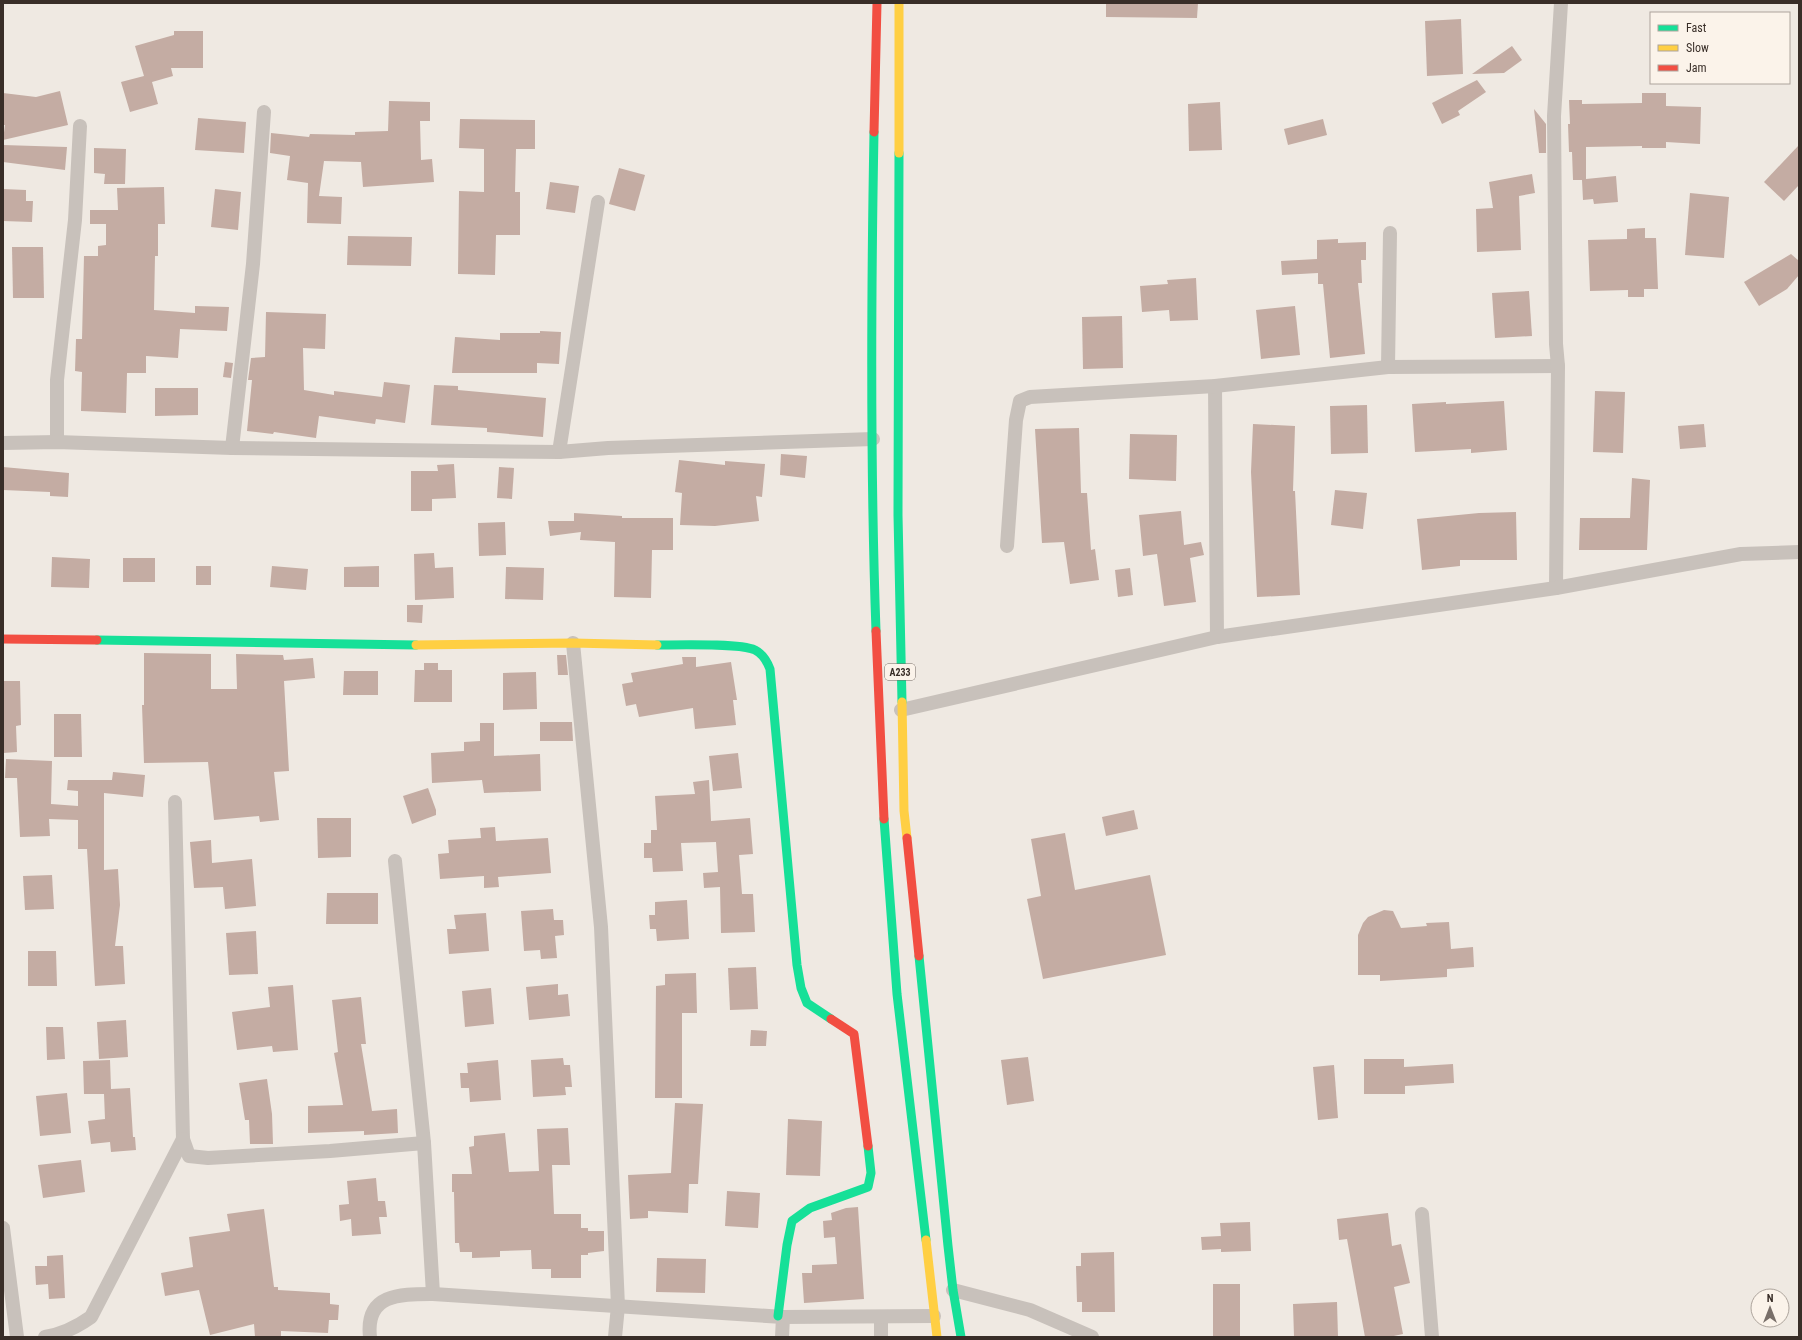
<svg xmlns="http://www.w3.org/2000/svg" width="1802" height="1340" font-family="'Roboto Condensed',sans-serif">
  <style>
    .building { fill: #c4aca3 }
    .lines { fill: none; stroke-linecap: round; stroke-linejoin: round }
    .street { stroke: #c8c1bb; stroke-width: 14 }
    .fast { stroke: #16e098; stroke-width: 9 }
    .slow { stroke: #ffcf43; stroke-width: 9 }
    .jam { stroke: #f24e42; stroke-width: 9 }
    .labels { text-anchor: middle; stroke-width: 3; stroke-linejoin: round; paint-order: stroke }
    .shield { fill: #fbf3ea; stroke: #736962; stroke-width: 1 }
    .shield-label { font-size: 10px; font-weight: bold; fill: #392e28 }
  </style>
  <rect width="100%" height="100%" fill="#efe9e2"/>
  <g class="building">
    <polygon points="1106,3 1198,3 1197,18 1106,17"/>
    <polygon points="1461,19 1463,74 1427,76 1425,21"/>
    <polygon points="174,31 203,31 203,68 171,68 173,76 152,82 158,104 130,112 121,82 144,76 135,46 174,35"/>
    <polygon points="1512,46 1522,60 1504,73 1472,74"/>
    <polygon points="1477,80 1486,92 1458,111 1460,115 1442,124 1432,103"/>
    <polygon points="60,91 68,125 3,140 5,125 3,125 3,93 36,97"/>
    <polygon points="1642,93 1666,93 1666,106 1701,107 1700,144 1666,142 1666,148 1642,148 1642,146 1586,147 1586,179 1616,176 1618,202 1594,204 1593,199 1583,200 1582,180 1573,180 1572,152 1569,152 1568,124 1570,124 1569,100 1582,100 1582,104 1642,103"/>
    <polygon points="389,101 430,102 430,121 420,121 421,160 432,159 434,182 363,187 361,162 324,161 319,196 342,197 341,224 307,223 308,183 287,180 290,156 270,153 271,133 309,137 310,134 355,135 355,132 388,131"/>
    <polygon points="1220,102 1222,150 1189,151 1188,104"/>
    <polygon points="1534,109 1546,124 1546,153 1539,153"/>
    <polygon points="198,118 246,122 244,153 195,150"/>
    <polygon points="460,119 535,120 535,149 516,149 515,192 520,192 520,235 496,235 495,275 458,274 459,191 484,192 484,149 459,148"/>
    <polygon points="1323,119 1327,135 1288,145 1284,129"/>
    <polygon points="3,145 67,147 65,170 3,162"/>
    <polygon points="1799,145 1799,185 1784,201 1764,182"/>
    <polygon points="94,148 126,149 125,184 104,184 105,174 94,173"/>
    <polygon points="619,168 645,175 635,211 609,204"/>
    <polygon points="1532,174 1535,193 1519,196 1521,250 1477,252 1476,209 1493,208 1489,182"/>
    <polygon points="550,182 579,186 575,213 546,209"/>
    <polygon points="164,187 165,224 158,224 158,256 155,256 154,310 195,313 195,306 229,307 227,331 180,329 178,358 146,356 146,373 127,373 126,413 81,411 82,372 75,371 76,339 82,339 84,256 98,256 98,246 106,245 106,224 90,224 90,210 118,210 117,188"/>
    <polygon points="3,189 26,190 26,201 33,201 32,222 3,221"/>
    <polygon points="215,189 241,192 238,230 211,227"/>
    <polygon points="1690,193 1729,197 1724,258 1685,255"/>
    <polygon points="1645,228 1645,238 1656,238 1658,289 1644,289 1644,297 1628,297 1628,290 1590,291 1588,240 1627,239 1627,229"/>
    <polygon points="348,236 412,237 411,266 347,265"/>
    <polygon points="1338,239 1338,243 1366,242 1366,260 1361,260 1362,283 1358,283 1365,354 1330,358 1323,284 1318,284 1318,273 1282,275 1281,261 1317,259 1317,240"/>
    <polygon points="12,247 43,247 44,298 13,298"/>
    <polygon points="1791,254 1799,261 1799,275 1787,289 1759,306 1744,282"/>
    <polygon points="1196,278 1198,320 1170,321 1169,310 1142,312 1140,286 1168,284 1167,280"/>
    <polygon points="1529,291 1532,336 1495,338 1492,293"/>
    <polygon points="1295,306 1300,355 1261,359 1256,310"/>
    <polygon points="266,312 326,314 325,349 303,348 304,390 334,395 334,391 382,397 384,382 410,385 405,423 376,419 375,424 319,416 316,438 274,432 273,434 247,431 252,380 248,380 251,358 265,357"/>
    <polygon points="1122,316 1123,368 1083,369 1082,317"/>
    <polygon points="540,331 561,332 559,364 537,363 537,373 452,373 455,337 500,340 500,333 540,333"/>
    <polygon points="225,362 233,363 231,378 223,377"/>
    <polygon points="434,385 458,386 458,390 546,398 543,437 487,432 487,428 431,425"/>
    <polygon points="155,388 198,388 198,415 155,416"/>
    <polygon points="1595,391 1625,392 1623,453 1593,452"/>
    <polygon points="1504,401 1507,450 1471,453 1471,449 1415,452 1412,404 1446,402 1446,404"/>
    <polygon points="1367,405 1368,453 1331,454 1330,406"/>
    <polygon points="1253,424 1295,426 1293,491 1295,491 1300,595 1257,597 1251,472"/>
    <polygon points="1704,424 1706,447 1680,449 1678,426"/>
    <polygon points="1079,428 1081,493 1087,493 1091,550 1095,549 1099,580 1070,584 1064,542 1042,543 1035,429"/>
    <polygon points="1130,434 1177,435 1176,481 1129,479"/>
    <polygon points="781,454 807,456 805,478 780,475"/>
    <polygon points="679,460 725,465 725,461 765,464 762,497 756,496 759,521 715,526 680,525 682,493 675,492"/>
    <polygon points="454,464 456,498 432,499 432,511 411,511 411,471 438,471 437,465"/>
    <polygon points="3,467 69,473 68,497 50,496 50,492 3,490"/>
    <polygon points="499,467 514,468 512,499 497,498"/>
    <polygon points="1632,478 1650,480 1647,550 1579,550 1580,518 1630,518"/>
    <polygon points="1335,490 1367,493 1363,529 1331,525"/>
    <polygon points="1181,511 1184,545 1201,542 1204,555 1190,558 1196,602 1164,606 1157,554 1143,556 1139,515"/>
    <polygon points="1516,512 1517,560 1460,560 1460,566 1422,570 1417,519 1479,513"/>
    <polygon points="574,513 622,516 622,518 673,518 673,550 652,550 651,598 614,597 615,542 580,540 581,532 550,536 548,521 574,521"/>
    <polygon points="505,522 506,555 479,556 478,523"/>
    <polygon points="434,553 435,568 453,567 454,598 415,600 414,554"/>
    <polygon points="52,557 90,559 89,588 51,587"/>
    <rect x="123" y="558" width="32" height="24"/>
    <rect x="196" y="566" width="15" height="19"/>
    <polygon points="272,566 308,569 306,590 270,587"/>
    <polygon points="379,566 379,587 344,587 344,567"/>
    <polygon points="506,567 544,568 543,600 505,599"/>
    <polygon points="1130,568 1133,595 1118,597 1115,570"/>
    <polygon points="407,605 423,605 422,623 407,622"/>
    <polygon points="144,653 211,654 211,689 237,689 236,654 283,655 284,660 313,658 315,678 284,681 289,771 274,772 279,820 260,822 259,816 214,820 208,762 144,763 142,705 144,705"/>
    <polygon points="557,655 566,655 568,675 558,675"/>
    <polygon points="682,657 696,657 696,667 731,662 737,700 733,700 736,725 695,729 693,708 639,717 636,704 626,706 622,684 633,682 631,673 683,664"/>
    <polygon points="424,663 438,663 438,670 452,670 452,702 414,702 415,670 424,670"/>
    <polygon points="344,671 378,671 378,695 343,695"/>
    <polygon points="536,672 537,709 503,710 503,673"/>
    <polygon points="3,681 20,681 21,725 16,726 17,752 3,753"/>
    <polygon points="54,714 81,714 82,757 54,757"/>
    <polygon points="540,722 572,722 573,741 540,741"/>
    <polygon points="480,723 494,723 494,756 540,754 541,791 484,793 482,780 432,783 431,753 464,751 464,742 480,741"/>
    <polygon points="738,753 742,788 713,791 709,756"/>
    <polygon points="6,759 52,761 51,804 78,806 78,791 67,790 68,780 112,780 113,772 145,775 143,797 104,793 104,870 118,869 120,905 115,946 123,946 125,984 95,986 87,849 78,849 78,820 49,819 50,836 20,837 17,778 5,778"/>
    <polygon points="709,780 711,821 750,818 753,854 739,855 742,894 753,894 755,932 721,933 720,887 704,888 703,873 718,872 716,842 681,843 683,871 653,872 652,858 644,858 644,843 651,843 651,830 657,830 655,796 695,794 693,782"/>
    <polygon points="428,788 436,810 436,815 412,824 403,796"/>
    <polygon points="1134,810 1138,829 1106,836 1102,817"/>
    <polygon points="317,818 351,818 351,857 318,858"/>
    <polygon points="495,827 496,841 548,838 551,873 498,877 499,887 484,888 484,876 440,879 438,854 449,853 448,840 481,838 480,828"/>
    <polygon points="1065,833 1075,890 1150,875 1166,955 1043,979 1027,899 1041,896 1031,839"/>
    <polygon points="211,840 212,863 252,859 256,906 225,909 223,887 194,888 190,842"/>
    <polygon points="52,875 54,909 25,910 23,876"/>
    <polygon points="327,893 378,893 378,924 326,924"/>
    <polygon points="687,900 689,939 657,941 656,929 650,929 649,915 655,915 655,902"/>
    <polygon points="553,909 554,920 563,920 564,935 555,936 557,958 541,959 540,950 524,951 521,911"/>
    <polygon points="1384,910 1393,911 1401,928 1427,926 1426,923 1449,922 1451,949 1473,947 1474,967 1447,969 1447,977 1380,981 1380,975 1358,975 1358,935 1363,923 1368,917"/>
    <polygon points="486,913 489,951 449,954 447,929 456,929 454,915"/>
    <polygon points="256,931 258,974 229,975 226,933"/>
    <polygon points="28,951 56,951 57,986 28,986"/>
    <polygon points="756,967 758,1009 730,1010 728,968"/>
    <polygon points="696,973 697,1013 682,1013 682,1098 655,1098 656,986 665,985 665,974"/>
    <polygon points="558,984 558,995 568,994 570,1016 529,1020 526,987"/>
    <polygon points="293,985 298,1050 273,1052 272,1046 237,1050 232,1012 270,1007 268,987"/>
    <polygon points="491,988 494,1024 465,1027 462,991"/>
    <polygon points="361,997 366,1044 361,1044 372,1111 397,1109 398,1133 364,1135 364,1131 308,1133 308,1106 343,1105 334,1053 338,1052 332,1000"/>
    <polygon points="126,1020 128,1057 99,1059 97,1022"/>
    <polygon points="46,1027 63,1027 65,1059 47,1060"/>
    <polygon points="751,1030 767,1031 766,1046 750,1046"/>
    <polygon points="1028,1057 1034,1101 1007,1105 1001,1060"/>
    <polygon points="563,1058 564,1065 570,1065 572,1087 565,1087 566,1095 533,1097 531,1060"/>
    <polygon points="1364,1059 1404,1059 1404,1067 1453,1064 1454,1083 1405,1086 1405,1094 1364,1094"/>
    <polygon points="110,1060 111,1089 130,1088 133,1137 135,1137 136,1150 111,1152 110,1142 91,1144 88,1121 105,1119 104,1094 84,1094 83,1061"/>
    <polygon points="498,1060 501,1100 470,1102 469,1088 461,1088 460,1073 468,1073 467,1063"/>
    <polygon points="1334,1065 1338,1118 1318,1120 1313,1067"/>
    <polygon points="267,1079 272,1114 273,1144 250,1144 249,1120 245,1120 239,1083"/>
    <polygon points="67,1093 71,1133 40,1136 36,1096"/>
    <polygon points="675,1103 703,1104 698,1184 689,1184 688,1213 648,1211 648,1218 630,1219 628,1175 671,1173"/>
    <polygon points="788,1119 822,1121 820,1176 786,1175"/>
    <polygon points="568,1128 570,1165 552,1165 554,1214 581,1214 581,1228 588,1228 588,1231 604,1231 604,1251 588,1253 588,1255 581,1255 581,1278 551,1278 551,1269 532,1269 531,1250 500,1251 500,1257 472,1258 472,1252 460,1252 459,1243 455,1243 454,1192 452,1192 452,1174 472,1174 469,1147 474,1146 474,1136 505,1133 509,1172 539,1171 537,1129"/>
    <polygon points="81,1160 85,1192 43,1198 38,1165"/>
    <polygon points="376,1178 378,1201 385,1201 387,1217 379,1217 381,1234 352,1236 351,1219 340,1221 339,1205 349,1204 347,1181"/>
    <polygon points="727,1191 760,1193 758,1228 725,1226"/>
    <polygon points="858,1207 864,1299 804,1303 802,1273 812,1273 812,1265 837,1264 835,1237 824,1238 823,1221 832,1220 831,1213 846,1208"/>
    <polygon points="264,1209 274,1287 278,1287 278,1290 330,1293 330,1304 339,1305 338,1320 329,1320 328,1333 281,1331 281,1337 255,1337 254,1324 210,1335 199,1290 165,1296 161,1273 193,1267 189,1237 230,1231 227,1214"/>
    <polygon points="1388,1213 1392,1246 1401,1244 1410,1283 1394,1287 1403,1334 1389,1337 1365,1337 1347,1239 1339,1240 1337,1219"/>
    <polygon points="1250,1222 1251,1251 1221,1252 1221,1249 1202,1250 1201,1237 1221,1236 1220,1223"/>
    <polygon points="1114,1252 1115,1312 1082,1312 1082,1302 1077,1302 1076,1266 1081,1266 1081,1253"/>
    <polygon points="63,1255 65,1298 49,1299 48,1284 36,1285 35,1266 47,1266 47,1256"/>
    <polygon points="657,1258 706,1259 705,1293 656,1292"/>
    <rect x="1213" y="1284" width="27" height="53"/>
    <polygon points="1337,1302 1338,1337 1294,1337 1293,1304"/>
  </g>
  <g class="lines">
    <g class="street">
      <polyline points="1388,367 1390,233"/>
      <polyline points="1215,386 1217,637"/>
      <polyline points="57,442 57,380 75,220 80,126"/>
      <polyline points="3,443 57,442 232,448 559,452 608,448 873,439"/>
      <polyline points="232,448 253,264 264,112"/>
      <polyline points="559,452 598,202"/>
      <polyline points="1007,546 1016,420 1020,401 1030,397 1215,386 1388,367 1558,366"/>
      <polyline points="1556,588 1558,366 1556,344 1554,116 1561,3"/>
      <polyline points="573,643 601,927 618,1306 615,1337"/>
      <polyline points="901,710 1217,637 1556,588 1741,554 1799,552"/>
      <polyline points="175,802 183,1139 189,1156 208,1158 330,1151 424,1143"/>
      <polyline points="395,861 424,1143 433,1294"/>
      <polyline points="1422,1214 1432,1337"/>
      <polyline points="3,1228 17,1337"/>
      <polyline points="953,1290 1030,1310 1092,1337"/>
      <polyline points="881,1318 881,1337"/>
      <path d="M45 1337C63 1334 77 1327 91 1317L183 1139"/>
      <path d="M370 1337C365 1293 401 1294 433 1294L783 1317 934 1316"/>
      <polyline points="782,1337 783,1317"/>
    </g>
    <g class="fast">
      <path d="M874 132C871 298 870 465 876 631"/>
      <polyline points="899,153 898,515 902,702"/>
      <polyline points="97,640 416,645"/>
      <path d="M657 645C677 645 740 643 755 650 763 654 767 661 770 669L797 965 801 988 807 1003 831 1019"/>
      <polyline points="884,819 897,994 926,1240"/>
      <polyline points="919,956 948,1246 953,1290 961,1337"/>
      <polyline points="778,1316 787,1245 792,1221 810,1208 868,1187 871,1173 868,1146"/>
    </g>
    <g class="slow">
      <polyline points="899,153 899,3"/>
      <polyline points="416,645 573,643 657,645"/>
      <polyline points="902,702 904,811 907,838"/>
      <polyline points="926,1240 937,1337"/>
    </g>
    <g class="jam">
      <polyline points="874,132 877,3"/>
      <polyline points="876,631 884,819"/>
      <polyline points="3,639 97,640"/>
      <polyline points="907,838 919,956"/>
      <polyline points="831,1019 854,1034 868,1146"/>
    </g>
  </g>
  <g class="labels">
    <rect class="shield" x="885" y="664" width="30" height="16" rx="3"/>
    <g class="shield-label">
      <text x="900" y="676">A233</text>
    </g>
  </g>
  <rect width="1802" height="1340" fill="none" stroke="#392e28" stroke-width="8"/>
  <rect x="1650" y="12" width="140" height="72" fill="#fbf3ea" stroke="#ada49c"/>
  <rect x="1658" y="25" width="20" height="6" fill="#16e098" stroke="#ada49c"/>
  <text x="1686" y="32" font-size="12" fill="#392e28">Fast</text>
  <rect x="1658" y="45" width="20" height="6" fill="#ffcf43" stroke="#ada49c"/>
  <text x="1686" y="52" font-size="12" fill="#392e28">Slow</text>
  <rect x="1658" y="65" width="20" height="6" fill="#f24e42" stroke="#ada49c"/>
  <text x="1686" y="72" font-size="12" fill="#392e28">Jam</text>
  <g transform="translate(1770 1308)"><circle r="19" fill="#fbf3ea" stroke="#ada49c"/>
  <path d="M0-3L7 15L0 10L-7 15Z" fill="#796f69"/>
  <text y="-6" font-size="11" font-weight="bold" text-anchor="middle" fill="#392e28">N</text>
  </g>
</svg>
